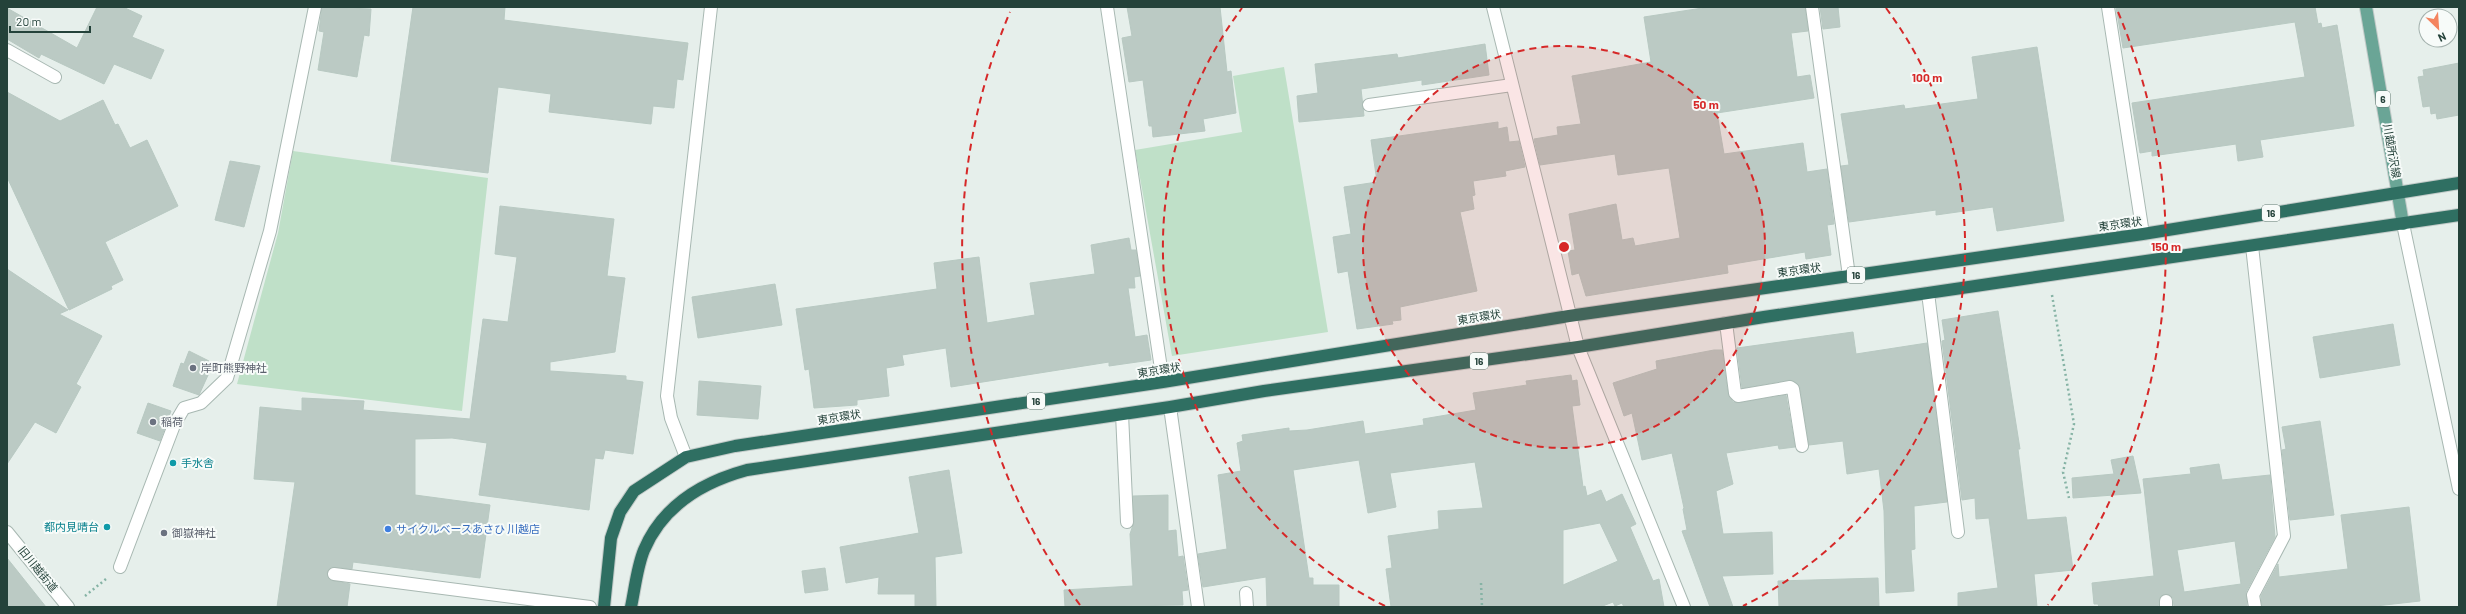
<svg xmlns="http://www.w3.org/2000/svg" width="2466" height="614" font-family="Barlow,'Noto Sans JP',sans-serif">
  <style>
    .green { fill: #bfe0c8 }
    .building { fill: #bbcac4; stroke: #b8c9c2; fill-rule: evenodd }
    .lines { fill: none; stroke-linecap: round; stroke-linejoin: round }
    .minor-casing { stroke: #a8b8b2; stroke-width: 14 }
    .major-casing { stroke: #c2cac8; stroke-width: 14 }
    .highway-casing { stroke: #c2cac8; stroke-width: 14 }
    .path { stroke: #86b3a5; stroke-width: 2.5; stroke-dasharray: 2 3; stroke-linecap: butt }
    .minor { stroke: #fff; stroke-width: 12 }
    .major { stroke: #6aa596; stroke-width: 12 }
    .highway { stroke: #2f6f62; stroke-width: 12 }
    .ring { fill: none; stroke: #d62828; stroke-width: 2; stroke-dasharray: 7 5 }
    .worship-dot { fill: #6b7280; stroke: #f7fbf9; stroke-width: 1.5 }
    .culture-dot { fill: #0f9aa8; stroke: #f7fbf9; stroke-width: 1.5 }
    .shop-dot { fill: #3f7fe0; stroke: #f7fbf9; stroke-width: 1.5 }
    .labels { text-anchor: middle; stroke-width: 4; stroke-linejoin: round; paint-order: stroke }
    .shield { fill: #f7fbf9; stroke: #637a73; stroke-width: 1 }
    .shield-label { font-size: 10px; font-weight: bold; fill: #24423a }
    .street-label { font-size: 11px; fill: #24423a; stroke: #f7fbf9 }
    .worship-label { font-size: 11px; fill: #5b616d; stroke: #f7fbf9; text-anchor: start }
    .culture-label { font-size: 11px; fill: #0d838f; stroke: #f7fbf9; text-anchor: start }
    .shop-label { font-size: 11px; fill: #366cbe; stroke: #f7fbf9; text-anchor: start }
    .centre { fill: #d62828; stroke: #f7fbf9; stroke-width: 2 }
    .ring-label { font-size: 12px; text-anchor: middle; font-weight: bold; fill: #d62828; stroke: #f7fbf9; stroke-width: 4; stroke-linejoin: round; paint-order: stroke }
  </style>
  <rect width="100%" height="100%" fill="#e6efeb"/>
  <g class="green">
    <polygon points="1284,67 1328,332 1172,356 1135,150 1242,132 1233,76"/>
    <polygon points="293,151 488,178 462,411 237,384 278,233"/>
  </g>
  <g class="building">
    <polygon points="97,7 123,7 142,16 132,37 164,50 151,79 114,64 104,84 41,54 39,58 7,39 7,8 77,48"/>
    <polygon points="322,7 371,9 369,36 364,35 357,77 318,70 324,32 319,31"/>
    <polygon points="413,7 505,7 504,20 688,43 683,80 677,79 674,108 653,106 651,124 549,112 551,94 498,87 488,173 391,161"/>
    <polygon points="1127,7 1220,7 1227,72 1231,71 1236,113 1203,119 1205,131 1153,137 1152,126 1149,126 1143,80 1129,82 1122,38 1132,36"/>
    <polygon points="1709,7 1805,7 1808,31 1791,33 1797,77 1810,75 1814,98 1717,113 1724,154 1803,143 1807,172 1827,169 1834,224 1827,225 1831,255 1806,259 1805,252 1727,265 1728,273 1586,296 1579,273 1572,275 1568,251 1575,250 1569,214 1616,204 1622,240 1633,238 1635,246 1680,238 1669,168 1618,175 1615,154 1540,165 1534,139 1558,135 1557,127 1581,124 1572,76 1651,62 1644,17"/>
    <polygon points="1820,7 1838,7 1840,27 1823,29"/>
    <polygon points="2116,7 2315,7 2318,24 2321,23 2322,28 2337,25 2354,126 2260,140 2263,157 2238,161 2236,144 2152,156 2152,151 2140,153 2132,103 2305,77 2295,22 2123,48"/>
    <polygon points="1485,44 1489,75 1422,85 1422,80 1361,89 1364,116 1299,122 1297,96 1318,93 1315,64 1397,54 1398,58"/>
    <polygon points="2037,47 2064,221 1997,231 1993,207 1936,215 1936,210 1849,222 1841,166 1849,165 1841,114 1904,105 1905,109 1978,99 1972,57"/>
    <polygon points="2459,63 2459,115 2437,119 2436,113 2431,114 2430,106 2423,107 2418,77 2424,76 2423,70"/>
    <polygon points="7,92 60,121 103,100 115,125 118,124 130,148 147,140 178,206 105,242 123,280 111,286 112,289 69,310 7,177"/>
    <polygon points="1498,122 1498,129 1507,127 1509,142 1519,141 1525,167 1505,171 1506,176 1473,181 1475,195 1472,196 1474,209 1460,212 1477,291 1400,307 1401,320 1392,321 1393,324 1357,329 1348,271 1338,273 1333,237 1351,234 1344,187 1377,182 1371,140"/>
    <polygon points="230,161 260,166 244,227 215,220"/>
    <polygon points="500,206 614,219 607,276 625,278 615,352 550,362 550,371 626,376 626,380 643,382 633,454 605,450 603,459 595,458 589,510 479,495 487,443 452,438 415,439 415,495 490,505 480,578 353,562 352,569 331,567 327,573 330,580 350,584 347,607 277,607 295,482 254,479 260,407 302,411 302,398 364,401 363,410 470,419 483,319 508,322 517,257 495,254"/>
    <polygon points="1129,238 1131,250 1136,250 1140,276 1134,277 1135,288 1128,288 1135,337 1147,335 1151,360 1109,366 1109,362 951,387 946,348 902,355 904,365 886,368 889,396 857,400 857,405 814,408 809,369 805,370 796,309 937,289 934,263 979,257 987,323 1035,315 1030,283 1095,274 1091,245"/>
    <polygon points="7,269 68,310 59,314 102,336 76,384 81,387 56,433 35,422 7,464"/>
    <polygon points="775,284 782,325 698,338 692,297"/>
    <polygon points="1998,311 2020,449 2018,449 2027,520 2066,517 2073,570 2034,574 2037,607 1958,607 1958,593 1998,588 1989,518 1976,519 1975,498 1962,500 1942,341 1945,340 1942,320"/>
    <polygon points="2393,324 2400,365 2320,378 2313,337"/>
    <polygon points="1853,332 1856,354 1927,343 1947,502 1914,506 1915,549 1911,550 1914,591 1886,593 1884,511 1879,469 1847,474 1843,441 1809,445 1800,388 1794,381 1789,380 1742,388 1737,348"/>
    <polygon points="1714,350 1722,350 1728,394 1733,402 1739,403 1786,395 1795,447 1779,449 1778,445 1726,453 1733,484 1716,491 1723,534 1772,532 1773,574 1722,576 1733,607 1710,607 1682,531 1687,530 1683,509 1684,508 1672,453 1642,460 1632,413 1624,416 1613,383 1657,369 1656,361"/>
    <polygon points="189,351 209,361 206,372 209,373 199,395 173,386 181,363 184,364"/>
    <path d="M1571 375 1572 381 1577 380 1580 405 1572 406 1583 487 1585 486 1587 496 1601 490 1606 502 1622 494 1636 524 1630 527 1653 581 1659 579 1664 607H1624L1622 603 1615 606 1613 602 1600 607H1391L1386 569 1392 568 1388 536 1439 529 1438 511 1483 508 1475 462 1390 473 1396 507 1368 513 1359 460 1293 470 1309 578H1313V585H1339V607H1267L1266 577 1203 587 1198 554 1227 549 1218 475 1241 471 1237 443 1243 441 1242 435 1289 428V431L1307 430 1363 421 1365 434 1424 425 1423 419 1476 410 1473 393 1527 385 1526 381ZM1600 523 1618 561 1563 585V530Z"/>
    <polygon points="699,381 761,386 758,419 697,415"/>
    <polygon points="148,403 171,411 160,441 137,433"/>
    <polygon points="2320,421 2334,515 2290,520 2282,450 2286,449 2282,427"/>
    <polygon points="2133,456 2141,493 2073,498 2072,478 2114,474 2111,460"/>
    <path d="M2219 464 2222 480 2270 475 2275 537 2246 592 2247 607H2174L2173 598 2166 594 2160 597 2158 607H2099L2098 604H2094L2092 583 2154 576 2143 479 2191 474 2190 468ZM2235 541 2241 584 2184 592 2177 550Z"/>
    <polygon points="949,470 962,553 935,557 936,607 915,607 915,594 878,594 879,577 846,583 840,547 919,533 909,477"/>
    <polygon points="1168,495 1168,531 1176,530 1178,557 1183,556 1188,590 1182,591 1183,605 1065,607 1064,590 1133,586 1130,534 1134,522 1133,496"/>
    <polygon points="2409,507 2420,601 2367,607 2262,607 2261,596 2278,564 2279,577 2348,569 2341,515"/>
    <polygon points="7,558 46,607 7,607"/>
    <polygon points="825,568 828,590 805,593 802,571"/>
    <polygon points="1878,578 1879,607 1779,607 1778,581"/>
  </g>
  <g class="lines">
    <g class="minor-casing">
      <g id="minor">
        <polyline points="1107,7 1163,382"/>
        <polyline points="1493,7 1578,347 1684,607"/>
        <polyline points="1812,7 1849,276"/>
        <polyline points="2108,7 2143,234"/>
        <polyline points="7,50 55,77"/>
        <polyline points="1369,105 1512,85"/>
        <polyline points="2403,224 2459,489"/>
        <polyline points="2252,246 2284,536 2253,595 2255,607"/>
        <polyline points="1928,293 1958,532"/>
        <polyline points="1726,323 1735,393 1738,396 1790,387 1793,389 1802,446"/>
        <polyline points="1170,407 1198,607"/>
        <polyline points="1122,414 1127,522"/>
        <polyline points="686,457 671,418 667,396 711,7"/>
        <polyline points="7,532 68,607"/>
        <polyline points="120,567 174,425 184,408 201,403 227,378 270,231 315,7"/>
        <polyline points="334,574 590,607"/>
        <polyline points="1246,593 1247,607"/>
        <polyline points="2166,601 2166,607"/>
      </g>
    </g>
    <g class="major-casing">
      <polyline id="major" points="2366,7 2403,224"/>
    </g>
    <g class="highway-casing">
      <g id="highway">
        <polyline points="604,607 611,538 620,512 634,491 686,457 735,446 1163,382 1569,316 2143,234 2459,183"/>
        <path d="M631 607C635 588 637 567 644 550 663 505 703 482 747 470L1170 407 1264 391 1578 347 1764 317 2459 215"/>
      </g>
    </g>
    <g class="path">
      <polyline points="2052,295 2074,424 2063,472 2069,498"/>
      <polyline points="1481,583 1482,607"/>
      <polyline points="85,596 106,579"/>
    </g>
    <use href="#minor" class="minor"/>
    <use href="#major" class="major"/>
    <use href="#highway" class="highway"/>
  </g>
  <circle cx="1564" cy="247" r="201" fill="#d62828" fill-opacity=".12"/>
  <g class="ring">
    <circle cx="1564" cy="247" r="201"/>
    <path d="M1385 606A401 401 0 0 1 1242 8M1886 8A401 401 0 0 1 1743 606"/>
    <path d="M1080 605A602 602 0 0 1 1010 12M2118 12A602 602 0 0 1 2048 605"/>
  </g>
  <g class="worship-dot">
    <circle cx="193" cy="368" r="4"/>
    <circle cx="153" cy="422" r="4"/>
    <circle cx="164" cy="533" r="4"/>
  </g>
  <g class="culture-dot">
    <circle cx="173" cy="463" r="4"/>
    <circle cx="107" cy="527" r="4"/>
  </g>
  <circle class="shop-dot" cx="388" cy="529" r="4"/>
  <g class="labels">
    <g class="shield">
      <rect x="2376" y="91" width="14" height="16" rx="3"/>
      <rect x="2262" y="205" width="18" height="16" rx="3"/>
      <rect x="1847" y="267" width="18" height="16" rx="3"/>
      <rect x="1470" y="353" width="18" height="16" rx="3"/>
      <rect x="1027" y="393" width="18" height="16" rx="3"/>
    </g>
    <g class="shield-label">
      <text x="2383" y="103">6</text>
      <text x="2271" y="217">16</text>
      <text x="1856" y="279">16</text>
      <text x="1479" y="365">16</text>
      <text x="1036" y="405">16</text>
    </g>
    <g class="street-label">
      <text transform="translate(2392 151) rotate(80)" y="4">川越所沢線</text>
      <text transform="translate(2120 224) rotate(-8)" y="4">東京環状</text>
      <text transform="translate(1799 270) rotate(-8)" y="4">東京環状</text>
      <text transform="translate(1479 317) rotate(-9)" y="4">東京環状</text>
      <text transform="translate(1159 370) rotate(-9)" y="4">東京環状</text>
      <text transform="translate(839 417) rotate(-9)" y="4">東京環状</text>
      <text transform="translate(38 569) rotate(51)" y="4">旧川越街道</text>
    </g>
    <g class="worship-label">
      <text x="201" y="372">岸町熊野神社</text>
      <text x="161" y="426">稲荷</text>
      <text x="172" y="537">御嶽神社</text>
    </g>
    <g class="culture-label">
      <text x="181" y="467">手水舎</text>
      <text x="99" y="531" text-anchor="end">都内見晴台</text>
    </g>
    <g class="shop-label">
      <text x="396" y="533">サイクルベースあさひ 川越店</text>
    </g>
  </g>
  <circle cx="1564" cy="247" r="6" class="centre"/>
  <g class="ring-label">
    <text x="1927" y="82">100 m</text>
    <text x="1706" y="109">50 m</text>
    <text x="2166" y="251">150 m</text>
  </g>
  <rect width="2466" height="614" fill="none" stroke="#24423a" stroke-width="16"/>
  <g transform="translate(2438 28) rotate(155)"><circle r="19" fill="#f7fbf9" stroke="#a3b1ad"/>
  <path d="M0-3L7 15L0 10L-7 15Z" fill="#f4845f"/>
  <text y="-6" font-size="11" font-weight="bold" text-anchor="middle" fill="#24423a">N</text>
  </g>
  <path d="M10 26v6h80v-6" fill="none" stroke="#24423a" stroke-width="2"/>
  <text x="16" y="26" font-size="12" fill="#24423a" stroke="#f7fbf9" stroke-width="3" paint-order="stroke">20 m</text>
</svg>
